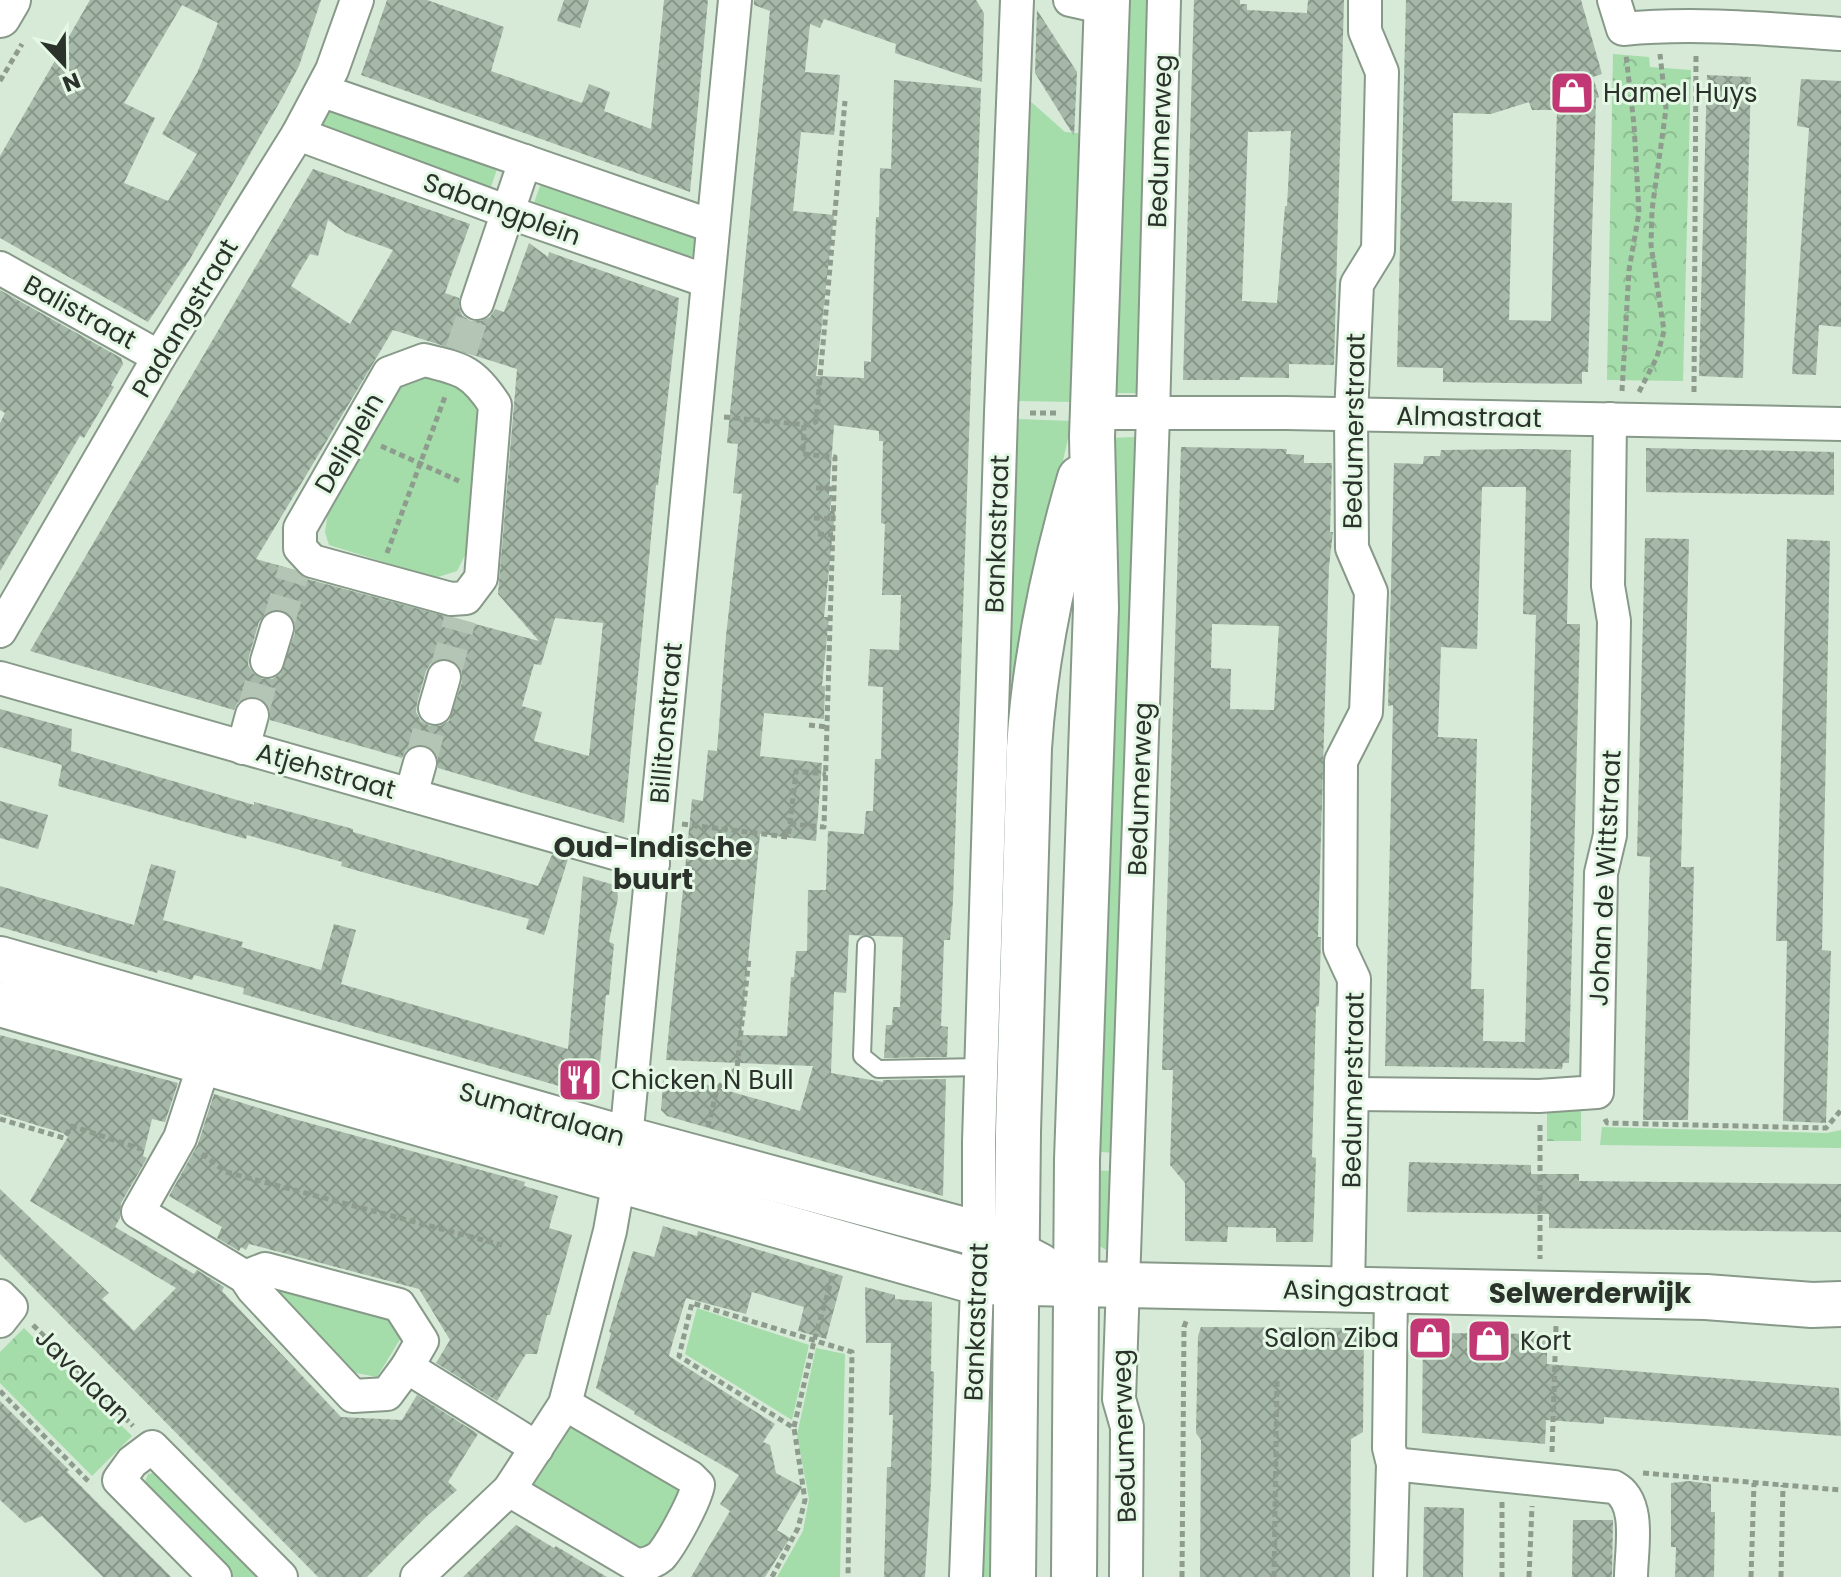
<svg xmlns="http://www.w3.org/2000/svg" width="1841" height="1577" font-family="Poppins,sans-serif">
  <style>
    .grass { fill: #a4dcaa }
    .forest { fill: url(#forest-crowns) }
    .building { fill: url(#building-cross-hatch); fill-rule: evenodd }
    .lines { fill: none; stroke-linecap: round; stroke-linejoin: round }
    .minor-tunnel { stroke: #b5c5b5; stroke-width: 32; stroke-dasharray: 32 16; stroke-linecap: butt }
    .service-casing { stroke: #879988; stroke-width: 20 }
    .minor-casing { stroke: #879988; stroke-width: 36 }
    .tertiary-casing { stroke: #879988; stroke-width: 44 }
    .secondary-casing { stroke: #879988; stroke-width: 48 }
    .path { stroke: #8e9c8e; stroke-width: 5; stroke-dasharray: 6 4; stroke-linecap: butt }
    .service { stroke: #fff; stroke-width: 16 }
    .minor { stroke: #fff; stroke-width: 32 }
    .tertiary { stroke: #fff; stroke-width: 40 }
    .secondary { stroke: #fff; stroke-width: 44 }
    .labels { text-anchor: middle; stroke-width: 6; stroke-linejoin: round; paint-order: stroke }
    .poi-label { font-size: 26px; fill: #2b322b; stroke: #e4f8e5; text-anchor: start }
    .street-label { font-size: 26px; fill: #2b322b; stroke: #e4f8e5 }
    .neighbourhood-label { font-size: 28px; font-weight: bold; fill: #2b322b; stroke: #e4f8e5 }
  </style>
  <defs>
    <pattern id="forest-crowns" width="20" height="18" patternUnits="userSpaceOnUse" patternTransform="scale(2)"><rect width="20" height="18" fill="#a4dcaa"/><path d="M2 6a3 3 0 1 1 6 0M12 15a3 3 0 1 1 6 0" fill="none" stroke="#8dbd92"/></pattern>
    <pattern id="building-cross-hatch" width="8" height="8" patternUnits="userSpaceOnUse" patternTransform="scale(2)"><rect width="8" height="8" fill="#a6b9a8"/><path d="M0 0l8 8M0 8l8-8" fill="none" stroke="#879789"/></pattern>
  </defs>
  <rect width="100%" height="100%" fill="#d7ead8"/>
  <g class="grass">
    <polygon points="1129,0 1147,0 1137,393 1110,393"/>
    <polygon points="1029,100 1065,132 1087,134 1076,402 1018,401"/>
    <polygon points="327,108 500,160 488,196 325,139 319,123"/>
    <polygon points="544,175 695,234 693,255 684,262 531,211"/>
    <polygon points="428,374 468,387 482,424 467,551 457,571 435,578 329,545 325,532 329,506 376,421 410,376"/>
    <polygon points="1018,419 1072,421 1024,632 1008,881 1001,880"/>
    <polygon points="1135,437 1114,1153 1090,1151 1109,438"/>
    <polygon points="1602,1127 1827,1133 1841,1130 1841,1148 1600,1145"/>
    <polygon points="1088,1170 1113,1171 1108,1251 1094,1243"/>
    <polygon points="273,1280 383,1309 402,1336 377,1377 341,1370 266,1290"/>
    <polygon points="697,1308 809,1345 792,1420 685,1354"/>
    <polygon points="816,1348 845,1354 840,1577 777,1577 803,1531 809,1499 797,1435"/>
    <polygon points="986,1374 1002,1376 996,1577 979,1577"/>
    <polygon points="576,1418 679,1480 684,1501 653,1550 634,1553 528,1485 561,1425"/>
    <polygon points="163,1471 267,1577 226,1577 142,1490 148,1474"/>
  </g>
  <g class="forest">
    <polygon points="1613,54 1649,57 1650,67 1691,70 1683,381 1607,380"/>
    <rect x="1547" y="1111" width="34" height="30"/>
    <polygon points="24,1328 132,1436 92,1476 0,1383 0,1352"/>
  </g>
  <g class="building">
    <path d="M90 0H321L299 66 282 98 190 259 148 322 0 238V156ZM182 5 218 23 197 73 162 134 197 154 168 201 124 183 155 118 124 103Z"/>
    <polygon points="387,0 427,0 504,27 491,71 582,103 589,84 610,92 604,111 651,129 664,0 708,0 690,192 361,75"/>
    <polygon points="564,0 589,0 580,28 557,21"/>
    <path d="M754 0H976L984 13 982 82 895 53 896 44 824 19 820 28 810 24 805 72 840 75 839 86 834 135 801 132 793 211 834 215 816 376 864 378V361L871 362 876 217H879L880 168 891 169 894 80 981 88 953 901 950 940H944L941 1026 948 1027 947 1057 884 1058 886 1025H892L893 1007H900L903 937 849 935 846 993 834 992 831 1073 883 1082V1080L946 1079 943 1196 667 1116 661 1110 664 1073 800 1111 813 1066 666 1060 692 799 703 801 708 750 717 751 726 636 742 494 733 493 738 444 727 443 770 11 754 5ZM834 425 879 431V441H883L881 523 885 524 882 595H901L899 650 870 649 868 686 883 687 881 759H875L873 811H866L864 834 828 831 826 890H808L807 951H796L794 977H791L787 1036 741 1035 760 834 816 841 822 763 760 756 764 713 824 719 825 686H822L829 617H824L835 511H830L832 495H829Z"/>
    <path d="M1194 0H1240V4H1247V10L1307 13 1308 0H1344L1334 365 1289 364V378L1240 377V380H1183ZM1291 131 1287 206H1285L1277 303 1242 301 1248 132Z"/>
    <path d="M1406 0H1581L1602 74 1593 77 1599 97 1596 98 1588 372H1582V384L1443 382V368L1397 367ZM1529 102 1532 110H1557L1551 321 1509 320 1512 203 1452 201 1453 113 1491 114Z"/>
    <polygon points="1037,10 1077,72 1074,136 1035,73"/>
    <polygon points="1707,75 1751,77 1743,378 1699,376"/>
    <polygon points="1801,79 1841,81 1841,327 1819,325 1816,375 1792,374 1809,128 1797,126"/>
    <path d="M313 169 470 224 445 293 459 298V307L462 315 470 321H481L490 317 495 309 504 312 529 243 548 257 549 252 679 298 658 485H656L624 823 438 768V758L433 749 426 745H415L406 750 402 758 270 720V709L265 701 258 697H246L238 702 234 710 30 651ZM328 220 346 233 393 250 350 324 291 286 310 254 318 256ZM393 330 517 369 498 594 539 641 307 579 295 570 256 559ZM272 610H282L290 615 295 623V633L280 674 272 679H262L253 673 248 665 249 656 259 622 265 614ZM555 618 603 623 589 756 534 741 542 712 522 706 534 664 541 665ZM439 659H449L457 663 462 672V682L449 721 440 726H430L421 721 416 712 417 703 426 671 431 663Z"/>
    <polygon points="0,290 121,358 123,364 111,385 114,387 84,438 80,436 0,571 0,423 5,413 0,410"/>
    <path d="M1181 447 1287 449 1286 454 1304 455V463H1332L1330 532H1333L1329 566 1318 937H1321L1319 1006 1316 1007 1312 1157 1316 1158 1313 1242H1276V1228L1228 1227 1227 1242 1185 1241V1183L1170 1165 1173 1070H1162ZM1212 624 1279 626 1274 710 1230 709 1231 669 1211 668Z"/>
    <polygon points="1646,448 1834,452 1834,495 1646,492"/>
    <path d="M1527 449 1571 450 1567 624H1580L1569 1063H1563L1562 1069 1385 1066 1393 705 1388 706 1394 463 1423 464 1424 456H1440L1441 450ZM1482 487H1526L1523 614 1536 615 1525 1042 1483 1041 1484 989H1471L1477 739 1438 737 1441 647 1477 649Z"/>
    <polygon points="1645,538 1689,539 1681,867 1694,867 1688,1120 1643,1120 1650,857 1637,856"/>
    <polygon points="1787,539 1830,541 1822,950 1831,951 1826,1123 1783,1121 1787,941 1776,941"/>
    <polygon points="0,709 72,729 71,751 254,805 254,802 353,829 353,832 538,886 552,855 568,859 544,935 526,929 529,919 341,866 342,862 268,841 247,835 246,839 58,786 62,765 0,747"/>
    <polygon points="0,801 48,815 38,849 0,838"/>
    <polygon points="151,864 176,871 163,920 243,942 241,947 321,970 334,924 356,930 341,984 568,1049 583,876 611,884 617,889 618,898 609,942 614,944 609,995 606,995 598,1086 590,1095 243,994 244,988 194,975 192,980 158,970 157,973 0,927 0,886 134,925"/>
    <polygon points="0,1035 178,1083 165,1122 152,1119 143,1156 147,1158 121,1203 120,1218 115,1227 194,1274 197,1270 224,1287 222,1291 341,1417 402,1420 417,1395 478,1434 448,1482 457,1490 426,1517 367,1577 318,1577 0,1254 0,1189 109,1293 102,1299 134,1331 176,1288 30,1201 69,1135 0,1114"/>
    <polygon points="214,1094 287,1117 525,1182 524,1186 558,1196 549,1228 572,1235 550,1315 547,1315 537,1354 526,1354 497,1401 436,1363 450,1340 419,1289 249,1244 246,1250 241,1247 239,1251 217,1238 222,1227 169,1196 198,1144"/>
    <polygon points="1409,1162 1531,1165 1531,1174 1579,1174 1579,1181 1841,1184 1841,1232 1549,1228 1549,1214 1407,1212"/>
    <polygon points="663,1226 697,1236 698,1231 843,1276 826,1339 798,1331 804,1307 752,1292 746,1314 686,1298 673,1341 669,1356 775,1424 763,1442 770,1445 776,1473 802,1487 777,1530 790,1538 765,1577 691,1577 730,1511 720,1504 739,1475 634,1414 635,1412 596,1388 611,1333 609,1332 633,1251 654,1257"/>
    <polygon points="865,1287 895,1295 895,1299 932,1302 931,1371 934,1372 931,1483 925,1577 884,1577 887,1467 891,1467 893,1415 889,1415 891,1343 866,1343"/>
    <polygon points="1201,1327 1364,1328 1363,1432 1351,1439 1350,1577 1200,1577 1201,1440 1196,1433 1198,1336"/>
    <polygon points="1423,1333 1547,1334 1547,1364 1839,1388 1841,1436 1604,1417 1604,1424 1546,1420 1545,1444 1422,1433"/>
    <polygon points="0,1401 69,1470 67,1472 171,1577 103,1577 42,1516 25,1523 0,1500"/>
    <polygon points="1689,1481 1711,1484 1711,1512 1715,1512 1714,1577 1675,1577 1676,1547 1671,1547 1671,1483"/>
    <polygon points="1424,1507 1464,1508 1463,1577 1423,1577"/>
    <polygon points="1573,1520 1613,1520 1612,1577 1572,1577"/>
    <polygon points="516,1525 554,1548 556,1546 607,1577 463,1577"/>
  </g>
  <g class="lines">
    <g class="minor-tunnel">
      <polyline points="461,351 477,303"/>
      <polyline points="277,628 294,570"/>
      <polyline points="444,677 460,619"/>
      <polyline points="252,715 267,661"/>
      <polyline points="420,763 435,708"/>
    </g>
    <g class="service-casing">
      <polyline id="service" points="866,945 862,1056 878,1069 981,1067"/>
    </g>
    <g class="minor-casing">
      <g id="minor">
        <polyline points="1070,0 1106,8"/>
        <path d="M1614 0 1623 29C1696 22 1768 29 1841 34"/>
        <polyline points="323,91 712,226"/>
        <polyline points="298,134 508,212 707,281"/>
        <polyline points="0,268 159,357"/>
        <polyline points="477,303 525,161"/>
        <path d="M424 360C462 369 473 371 495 405L481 578 466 598 451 599 312 561 300 548V528L389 373Z"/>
        <polyline points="1093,413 1286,413 1841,424"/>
        <polyline points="0,631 159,357 298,134 332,70 357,0"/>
        <polyline points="267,661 277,628"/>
        <polyline points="0,678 653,864"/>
        <polyline points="435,708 444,677"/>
        <polyline points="243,748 252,715"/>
        <polyline points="411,795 420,763"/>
        <polyline points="211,1043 180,1138 138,1212 245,1277 253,1289 353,1396 387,1394 407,1367 537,1448"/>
        <polyline points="1353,1094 1539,1096 1597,1092 1601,873 1610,835 1614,621 1608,586 1610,419"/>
        <polyline points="245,1277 265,1269 399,1305 422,1341 407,1367"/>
        <polyline points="1348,1290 1354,979 1340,949 1341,761 1366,712 1371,592 1352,548 1351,415 1357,284 1378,250 1382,72 1365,31 1365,0"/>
        <polyline points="0,1296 11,1307 0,1321"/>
        <path d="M1393 1464 1614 1487C1642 1502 1631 1550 1631 1577"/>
        <path d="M509 1490 636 1565C645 1565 654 1562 661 1556 672 1543 695 1501 698 1485L690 1477 565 1404"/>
        <polyline points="215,1577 119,1480 132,1462 152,1447 281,1577"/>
        <polyline points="417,1577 509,1490 565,1404 610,1231 626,1139 735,0"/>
        <polyline points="966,1577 979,1234 979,1142 1001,413 1017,0"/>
        <polyline points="1126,1577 1127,1427 1119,1399 1153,415 1164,0"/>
        <polyline points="1390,1577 1393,1464 1389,1448 1391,1291"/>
      </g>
    </g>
    <g class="tertiary-casing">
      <polyline id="tertiary" points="0,17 10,0"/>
    </g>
    <g class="secondary-casing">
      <g id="secondary">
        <polyline points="0,959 626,1139 979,1234 1040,1266"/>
        <polyline points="0,1004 977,1282 1706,1297 1812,1305 1841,1304"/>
        <path d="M1013 1577 1018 1132 1029 748C1035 655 1054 567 1080 478"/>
        <polyline points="1074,1577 1077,1160 1096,608 1092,437 1107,0"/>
      </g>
    </g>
    <g class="path">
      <polyline points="0,81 22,44"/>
      <polyline points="1622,391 1629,270 1639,213 1634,125 1626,55"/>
      <polyline points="1639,392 1657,357 1664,331 1651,245 1652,210 1666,109 1660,54"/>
      <polyline points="1694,392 1696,54"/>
      <polyline points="1030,413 1060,413"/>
      <polyline points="724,417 809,425 816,422 845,101"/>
      <polyline points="381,446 459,481"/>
      <polyline points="816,488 834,489"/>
      <polyline points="814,518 833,519"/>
      <polyline points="818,534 833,535"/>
      <polyline points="387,553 446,394"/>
      <polyline points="809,725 827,727"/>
      <polyline points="682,824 788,837 790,824 824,827 835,457 803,454 804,425"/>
      <polyline points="790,824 796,771 826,774"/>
      <polyline points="0,1119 64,1138 72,1126 141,1149"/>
      <polyline points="1605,1119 1607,1123 1826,1128 1841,1110"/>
      <polyline points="1540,1125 1540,1259"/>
      <polyline points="708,1127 717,1089 737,1068 749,958"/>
      <polyline points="202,1154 226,1172 502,1245"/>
      <polyline points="33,1325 133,1426"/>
      <polyline points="0,1391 91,1484"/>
      <polyline points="794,1427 814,1341 833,1275"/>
      <polyline points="1552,1452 1556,1326"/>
      <polyline points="1643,1473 1841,1490"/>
      <polyline points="1502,1502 1502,1577"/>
      <polyline points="772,1577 798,1528 805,1500 794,1428 679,1356 692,1303 852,1352 848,1577"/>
      <polyline points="1182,1577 1184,1327 1187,1319"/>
      <polyline points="1274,1577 1277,1380"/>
      <polyline points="1529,1577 1532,1506"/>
      <polyline points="1751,1577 1754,1483"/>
      <polyline points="1781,1577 1783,1485"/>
    </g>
    <use href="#service" class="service"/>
    <use href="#minor" class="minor"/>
    <use href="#tertiary" class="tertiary"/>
    <use href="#secondary" class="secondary"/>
  </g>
  <defs>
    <g id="shop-square" transform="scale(2.3)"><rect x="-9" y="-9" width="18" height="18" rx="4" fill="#c13875" stroke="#e4f8e5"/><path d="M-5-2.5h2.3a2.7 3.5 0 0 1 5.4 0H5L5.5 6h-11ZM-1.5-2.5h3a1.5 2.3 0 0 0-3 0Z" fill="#fff"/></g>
    <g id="restaurant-square" transform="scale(2.3)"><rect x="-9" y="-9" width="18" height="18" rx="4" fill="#c13875" stroke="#e4f8e5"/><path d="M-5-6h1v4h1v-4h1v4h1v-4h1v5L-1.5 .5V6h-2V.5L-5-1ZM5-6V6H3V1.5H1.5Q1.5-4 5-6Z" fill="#fff"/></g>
  </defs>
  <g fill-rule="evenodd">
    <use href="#shop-square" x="1572" y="93"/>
    <use href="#restaurant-square" x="580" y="1080"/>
    <use href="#shop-square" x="1430" y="1338"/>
    <use href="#shop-square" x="1489" y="1341"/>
  </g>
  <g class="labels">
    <g class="poi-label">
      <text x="1603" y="102">Hamel Huys</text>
      <text x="611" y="1089">Chicken N Bull</text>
      <text x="1399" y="1347" text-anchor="end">Salon Ziba</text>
      <text x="1520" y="1350">Kort</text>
    </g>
    <g class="street-label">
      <text transform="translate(1160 141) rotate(-88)" y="9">Bedumerweg</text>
      <text transform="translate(502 209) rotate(20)" y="9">Sabangplein</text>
      <text transform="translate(80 312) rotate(29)" y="9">Balistraat</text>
      <text transform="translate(185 318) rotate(-59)" y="9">Padangstraat</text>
      <text transform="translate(1469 417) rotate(1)" y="9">Almastraat</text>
      <text transform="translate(1354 431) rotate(-89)" y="9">Bedumerstraat</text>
      <text transform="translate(349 443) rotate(-60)" y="9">Deliplein</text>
      <text transform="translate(997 534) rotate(-88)" y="9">Bankastraat</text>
      <text transform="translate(666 723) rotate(-85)" y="9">Billitonstraat</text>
      <text transform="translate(326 771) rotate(16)" y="9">Atjehstraat</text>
      <text transform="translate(1140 789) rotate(-88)" y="9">Bedumerweg</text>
      <text transform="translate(1605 878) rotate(-87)" y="9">Johan de Wittstraat</text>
      <text transform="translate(1353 1090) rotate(-89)" y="9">Bedumerstraat</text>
      <text transform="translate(542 1114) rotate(16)" y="9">Sumatralaan</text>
      <text transform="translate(1366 1291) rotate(1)" y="9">Asingastraat</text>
      <text transform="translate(976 1322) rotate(-88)" y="9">Bankastraat</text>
      <text transform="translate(83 1376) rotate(45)" y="9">Javalaan</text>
      <text transform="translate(1124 1436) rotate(-92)" y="9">Bedumerweg</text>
    </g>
    <g class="neighbourhood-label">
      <text x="653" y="857">Oud-Indische<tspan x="653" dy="32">buurt</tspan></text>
      <text x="1590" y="1303">Selwerderwijk</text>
    </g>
  </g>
  <g transform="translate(64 64) rotate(158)" stroke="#e4f8e5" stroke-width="6" paint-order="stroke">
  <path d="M0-6L14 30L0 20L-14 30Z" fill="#2b322b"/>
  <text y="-12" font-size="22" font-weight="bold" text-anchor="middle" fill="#2b322b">N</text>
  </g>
</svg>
